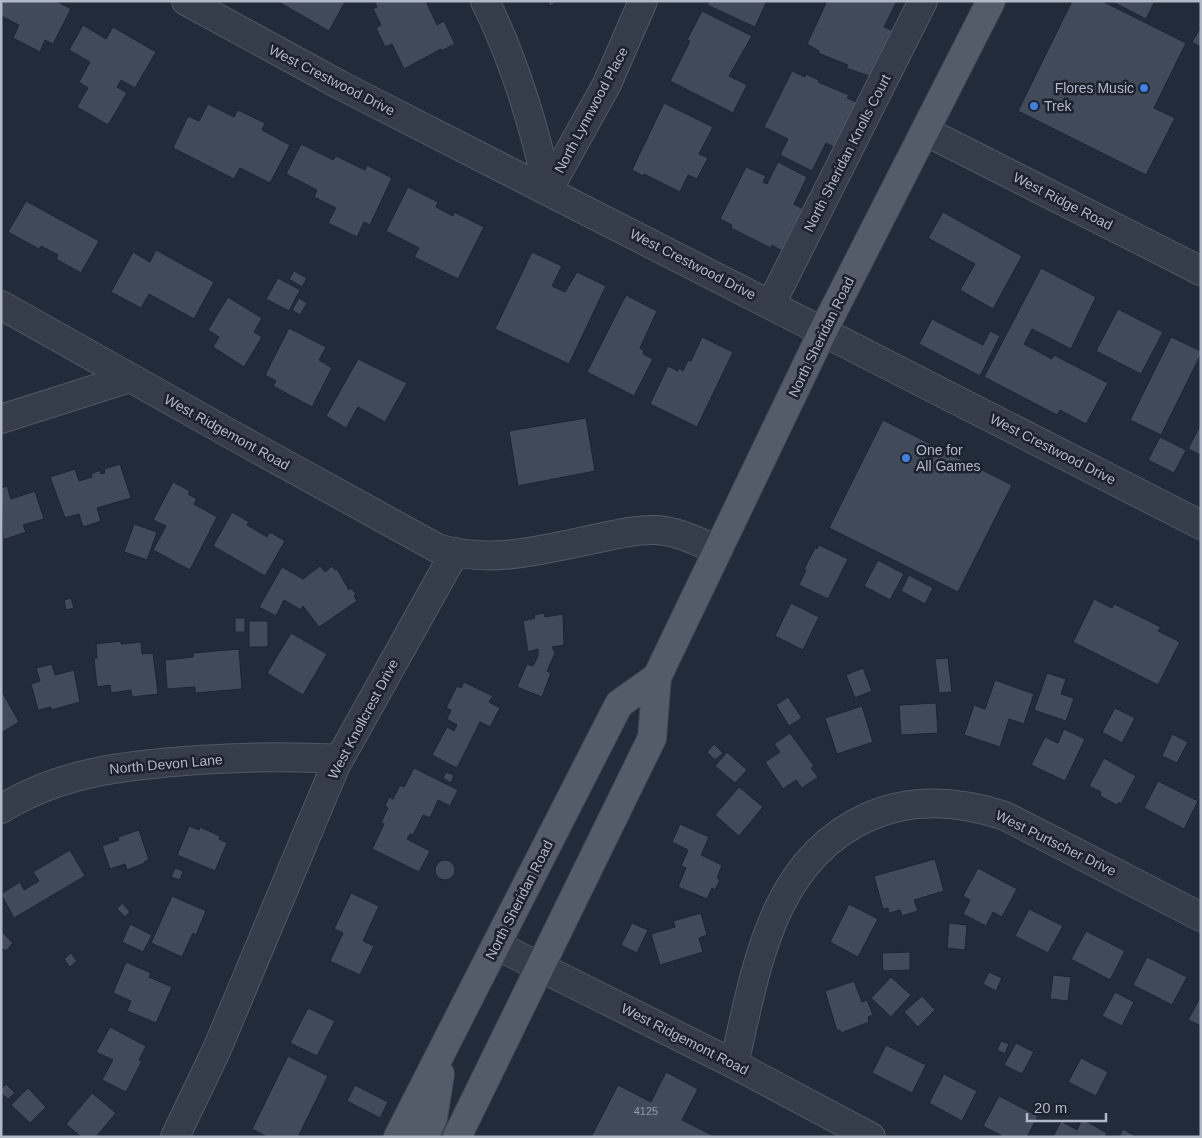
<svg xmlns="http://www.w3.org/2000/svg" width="1202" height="1138" font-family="Helvetica,sans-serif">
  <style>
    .building { fill: #414a5b; stroke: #1d2430 }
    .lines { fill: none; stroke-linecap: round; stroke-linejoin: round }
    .minor-casing { stroke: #515864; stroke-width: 30 }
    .major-casing { stroke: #3f4653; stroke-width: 30 }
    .minor { stroke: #363d4a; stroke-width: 28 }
    .major { stroke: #545c6a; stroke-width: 28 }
    .shop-dot { fill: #3f7fe0; stroke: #1b222e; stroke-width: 2 }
    .labels { text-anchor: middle; stroke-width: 5; stroke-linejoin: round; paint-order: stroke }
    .number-label { font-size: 11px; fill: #959cab }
    .street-label { font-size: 14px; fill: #b1b8c6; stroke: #1b222e }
    .poi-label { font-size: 14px; fill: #b1b8c6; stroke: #1b222e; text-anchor: start }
  </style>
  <rect width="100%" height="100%" fill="#222b39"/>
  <g class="building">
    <polygon points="1,1 56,1 71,9 53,44 45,40 40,52 13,38 19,25 1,16"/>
    <polygon points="277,1 344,1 345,2 329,31"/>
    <polygon points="374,1 426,1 437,25 444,21 455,44 441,51 441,49 404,69 392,44 385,47 376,28 381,25 373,9 377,7"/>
    <polygon points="548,1 559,1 550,6"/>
    <polygon points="709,1 767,1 755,27 707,5"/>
    <polygon points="827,1 897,1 884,27 894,31 872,77 846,68 848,65 818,53 819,51 807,44"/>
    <polygon points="1072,1 1102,1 1186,43 1154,108 1175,118 1146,175 1018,111"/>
    <polygon points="1111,1 1155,1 1146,19"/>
    <polygon points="702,11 752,36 729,76 747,85 733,113 670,81 690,41 687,40"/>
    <polygon points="83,25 106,39 113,27 156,52 135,88 121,80 117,87 127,93 108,125 77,107 88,88 79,82 90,62 69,50"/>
    <polygon points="1201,27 1201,47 1192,42"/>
    <polygon points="792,71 805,77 806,74 819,80 818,82 849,95 847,98 858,103 836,148 826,143 812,171 780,155 788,139 764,127"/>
    <polygon points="664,103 713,127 699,154 708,158 697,179 688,175 680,192 644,174 643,176 632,170"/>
    <polygon points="208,104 234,117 238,110 265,123 262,130 290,145 270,183 240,168 234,179 173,148 188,116 199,121"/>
    <polygon points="301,144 333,160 336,156 365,170 367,165 392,178 370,225 364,222 357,237 328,223 336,208 314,197 317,190 286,174"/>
    <polygon points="778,162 807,177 794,204 803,209 782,251 772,245 771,248 731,228 732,225 720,219 746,167 766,176 763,182 767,184"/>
    <polygon points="408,187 438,202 436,207 453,216 454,212 484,227 458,279 414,257 419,248 386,231"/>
    <polygon points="26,201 99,241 81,273 56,259 58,255 41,246 39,249 8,232"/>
    <polygon points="943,212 1022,256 993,309 960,290 975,264 928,238"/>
    <polygon points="156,250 214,282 194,319 149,294 141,308 111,292 133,252 150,262"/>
    <polygon points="532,252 562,266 552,286 565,292 577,272 606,286 569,364 495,329"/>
    <polygon points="1041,268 1096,297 1071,349 1032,329 1024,344 1052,359 1054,355 1108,383 1086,424 1060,410 1057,415 984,377"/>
    <polygon points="294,271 307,278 302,287 289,279"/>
    <polygon points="278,278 300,290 289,311 266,299"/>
    <polygon points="626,295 657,311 640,348 644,351 643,354 653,359 634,396 587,372"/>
    <polygon points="228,297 262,318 254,332 262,337 244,367 213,347 219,337 208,330"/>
    <polygon points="299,298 307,303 300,315 292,310"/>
    <polygon points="1118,309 1163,332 1141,374 1096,351"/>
    <polygon points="932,319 983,345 990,331 1000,336 980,376 919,344"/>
    <polygon points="289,328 326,347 319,360 332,368 312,407 273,386 276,381 265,375"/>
    <polygon points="702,337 733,352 697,427 650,404 668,366 678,371 679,368 683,371 688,360 691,361"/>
    <polygon points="1171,337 1201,351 1201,354 1161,435 1130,420"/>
    <polygon points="358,359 407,383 385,422 358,407 346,428 326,416"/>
    <polygon points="586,418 595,471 518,486 509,431"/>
    <polygon points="883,420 1012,485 958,592 829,528"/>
    <polygon points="1201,424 1201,455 1188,449"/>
    <polygon points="1160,437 1186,450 1174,473 1148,460"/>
    <polygon points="120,464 131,498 97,508 101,521 83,527 79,514 65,518 50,477 75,469 79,481 92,477 91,474 100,470 101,474 105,473 104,469"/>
    <polygon points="173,482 190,491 188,494 197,499 194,504 217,517 190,570 153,550 166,526 153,520"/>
    <polygon points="7,486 11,499 35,491 44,519 23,525 26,532 3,540 1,488"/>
    <polygon points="232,512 249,522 247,525 267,537 270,532 285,541 265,576 213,546"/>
    <polygon points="134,524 157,532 147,560 124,552"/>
    <polygon points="819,545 848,559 828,599 799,585 806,570 804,569 815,548 817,549"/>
    <polygon points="878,560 904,574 890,600 864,586"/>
    <polygon points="320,566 325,572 332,566 335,570 337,569 349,590 351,588 356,594 354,596 357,601 319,627 303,606 301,610 284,600 276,616 259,607 282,567 303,579"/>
    <polygon points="909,575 933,588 925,604 901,591"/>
    <polygon points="71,598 74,608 66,610 64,600"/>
    <polygon points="1094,599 1112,608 1114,604 1161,627 1158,631 1180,642 1158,685 1073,642"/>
    <polygon points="791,603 819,617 803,650 775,636"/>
    <polygon points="544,613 545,617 563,614 564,645 552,647 555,653 547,671 551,673 542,697 517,687 527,664 533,666 538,656 538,649 528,652 523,621 535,618 534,615"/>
    <rect x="235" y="618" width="10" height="14"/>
    <rect x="249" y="621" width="19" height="26"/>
    <polygon points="291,633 327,654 303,695 267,673"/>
    <polygon points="121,641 121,644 141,642 142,654 153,653 158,694 132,697 131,690 111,693 110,685 97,687 94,659 97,658 96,644"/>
    <polygon points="239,649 242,689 195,693 195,687 167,689 165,660 193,657 193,653"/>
    <polygon points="948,658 952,692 939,693 935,659"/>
    <polygon points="52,664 55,675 74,670 80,702 51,710 51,707 38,710 31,684 40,681 36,668"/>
    <polygon points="863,668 872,691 855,698 846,675"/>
    <polygon points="1047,673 1066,679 1061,694 1074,698 1066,721 1034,710"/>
    <polygon points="995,680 1034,694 1024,724 1009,719 1000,747 964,735 974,705 985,709"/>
    <polygon points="464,682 493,696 489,702 500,708 490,727 480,722 457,768 432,755 447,727 454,731 457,725 447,719 451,710 446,708 457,686 461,688"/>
    <polygon points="1,690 19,722 1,733"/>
    <polygon points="788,697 802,718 789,726 776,705"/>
    <polygon points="936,703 938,733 901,735 899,705"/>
    <polygon points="862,706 873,742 837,754 825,718"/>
    <polygon points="1115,708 1135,718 1122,743 1102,732"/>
    <polygon points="1064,729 1085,739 1065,781 1031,765 1045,737 1058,743"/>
    <polygon points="790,733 814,766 811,768 818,777 802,788 796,780 783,789 765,762 780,752 774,744"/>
    <polygon points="1172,734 1188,742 1177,763 1162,756"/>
    <polygon points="714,744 723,753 715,760 707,752"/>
    <polygon points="727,752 747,770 735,783 715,766"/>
    <polygon points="1104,758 1136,776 1121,804 1119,802 1117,805 1100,796 1101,792 1089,786"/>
    <polygon points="414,768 458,790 450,806 438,800 430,818 423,815 413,835 410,834 407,839 430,851 419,872 372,849 384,824 381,823 388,808 385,806 389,797 393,799 400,785 404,787"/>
    <polygon points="446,772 454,775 451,783 443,778"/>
    <polygon points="1158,781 1198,801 1184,829 1144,808"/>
    <polygon points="739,787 763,807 739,836 715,815"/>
    <polygon points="680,824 709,837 701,855 722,865 717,878 720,880 715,890 712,888 707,899 678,887 686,868 681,866 688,850 672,842"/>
    <polygon points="189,826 199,830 200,827 220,836 219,839 227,843 215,871 177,855"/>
    <polygon points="139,830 149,860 144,862 145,863 127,870 125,864 110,869 102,846 119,840 118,837"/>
    <polygon points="70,850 85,876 14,918 1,894 20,882 24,890 39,881 33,872"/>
    <polygon points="935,859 944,891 914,900 918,911 902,916 900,910 889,913 888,908 883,909 874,876"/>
    <circle cx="445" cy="870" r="10"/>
    <polygon points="175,868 183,871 180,880 171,877"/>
    <polygon points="978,868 1017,889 1002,917 993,912 986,926 963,914 970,900 963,896"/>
    <polygon points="351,893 379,906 363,941 374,946 360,975 330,961 343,933 334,929"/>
    <polygon points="172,896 206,911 196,935 193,933 182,957 151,943"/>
    <polygon points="122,903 130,912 125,917 117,909"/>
    <polygon points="849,904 878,919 858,957 830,942"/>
    <polygon points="1029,909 1063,926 1048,953 1015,936"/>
    <polygon points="701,913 707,935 699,938 703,952 660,965 651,934 675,927 673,921"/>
    <polygon points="632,923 648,930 637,953 621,945"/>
    <polygon points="949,923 967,925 965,950 947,948"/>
    <polygon points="130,924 152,935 143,952 122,942"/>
    <polygon points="1,931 13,943 6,951 1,948"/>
    <polygon points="1086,931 1125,951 1110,980 1071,959"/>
    <polygon points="910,952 910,970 883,971 882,953"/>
    <polygon points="71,953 77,961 70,967 64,959"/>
    <polygon points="1147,957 1187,977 1172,1005 1133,985"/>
    <polygon points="126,962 151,973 149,977 172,987 156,1023 127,1011 131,1001 113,993"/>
    <polygon points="989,972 1002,978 996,991 983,984"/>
    <polygon points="1053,975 1071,977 1068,1001 1050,999"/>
    <polygon points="891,977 911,995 891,1017 871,998"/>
    <polygon points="854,981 862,1002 867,1000 873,1015 868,1017 869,1022 841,1033 840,1030 837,1031 825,991"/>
    <polygon points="1115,992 1134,1002 1122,1026 1102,1016"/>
    <polygon points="922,996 935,1010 918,1027 904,1012"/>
    <polygon points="1201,996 1201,1026 1188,1020"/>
    <polygon points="308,1008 335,1021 317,1056 290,1043"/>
    <polygon points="110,1027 146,1046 139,1060 142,1061 126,1092 102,1080 113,1060 96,1052"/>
    <polygon points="1001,1041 1009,1044 1005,1054 997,1050"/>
    <polygon points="1016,1043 1034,1052 1022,1074 1004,1065"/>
    <polygon points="886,1045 926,1065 912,1093 872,1073"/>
    <polygon points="288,1056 328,1076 298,1137 267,1137 252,1129"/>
    <polygon points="1081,1058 1108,1072 1096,1096 1068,1082"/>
    <polygon points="666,1072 698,1089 682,1120 716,1137 591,1137 618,1085 651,1102"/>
    <polygon points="944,1074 977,1091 962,1121 929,1103"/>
    <polygon points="6,1084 15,1093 8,1099 1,1093 1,1089"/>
    <polygon points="355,1085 388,1102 380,1118 347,1101"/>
    <polygon points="28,1088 46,1107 30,1123 11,1105"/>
    <polygon points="92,1093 116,1113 96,1137 81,1137 66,1124"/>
    <polygon points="999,1096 1038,1116 1027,1137 1004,1137 983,1126"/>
    <polygon points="1082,1119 1107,1133 1105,1137 1053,1137 1061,1121 1077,1130"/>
    <polygon points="1123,1129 1137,1137 1119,1137"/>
  </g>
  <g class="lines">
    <g class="minor-casing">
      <g id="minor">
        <polyline points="186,1 340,85 1201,525"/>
        <path d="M485 1C515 62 534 125 548 190"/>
        <polyline points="925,131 1201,271"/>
        <polyline points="548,190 607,84 643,1"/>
        <polyline points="771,304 923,1"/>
        <path d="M1 305 234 436 437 548C492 565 545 549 599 538 618 534 637 529 656 530 678 531 698 542 718 550"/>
        <polyline points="1,419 130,378"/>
        <path d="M1 809C62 771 129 765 198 760 246 757 292 756 339 759"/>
        <polyline points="496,945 734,1064 871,1137"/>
        <path d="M734 1064C756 971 770 861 868 817 913 797 959 801 1005 816L1201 917"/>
        <polyline points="175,1137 217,1049 335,767 455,552"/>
      </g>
    </g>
    <g class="major-casing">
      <g id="major">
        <polyline points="398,1137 619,704 657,677"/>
        <polyline points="424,1137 433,1118 440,1074"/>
        <polyline points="457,1137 652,738 657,677 823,331 991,1"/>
      </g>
    </g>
    <use href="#minor" class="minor"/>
    <use href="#major" class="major"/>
  </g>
  <g class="shop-dot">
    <circle cx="1144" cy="88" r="5"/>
    <circle cx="1034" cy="106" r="5"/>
    <circle cx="906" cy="458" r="5"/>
  </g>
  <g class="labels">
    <g class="number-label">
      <text x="646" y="1115">4125</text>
    </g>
    <g class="street-label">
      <text transform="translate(332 80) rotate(27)" y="5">West Crestwood Drive</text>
      <text transform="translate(591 110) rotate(-62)" y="5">North Lynnwood Place</text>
      <text transform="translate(847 153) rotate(-63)" y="5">North Sheridan Knolls Court</text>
      <text transform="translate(1063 201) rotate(27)" y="5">West Ridge Road</text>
      <text transform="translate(693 264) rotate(27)" y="5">West Crestwood Drive</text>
      <text transform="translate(821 337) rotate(-64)" y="5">North Sheridan Road</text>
      <text transform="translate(227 432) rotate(29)" y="5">West Ridgemont Road</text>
      <text transform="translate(1053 449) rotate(27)" y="5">West Crestwood Drive</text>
      <text transform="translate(363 719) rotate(-62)" y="5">West Knollcrest Drive</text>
      <text transform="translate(166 764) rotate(-5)" y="5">North Devon Lane</text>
      <text transform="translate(1056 843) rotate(26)" y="5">West Purtscher Drive</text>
      <text transform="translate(519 900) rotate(-63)" y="5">North Sheridan Road</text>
      <text transform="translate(685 1039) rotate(27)" y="5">West Ridgemont Road</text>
    </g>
    <g class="poi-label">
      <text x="1134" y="93" text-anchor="end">Flores Music</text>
      <text x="1044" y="111">Trek</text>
      <text x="916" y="455">One for<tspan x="916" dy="16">All Games</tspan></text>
    </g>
  </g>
  <rect width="1202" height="1138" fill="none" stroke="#b1b8c6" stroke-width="5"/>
  <path d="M1027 1113v8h79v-8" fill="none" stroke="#b1b8c6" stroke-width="2.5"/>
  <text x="1034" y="1113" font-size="15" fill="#b1b8c6" stroke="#1b222e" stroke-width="4" paint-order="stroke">20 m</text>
</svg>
